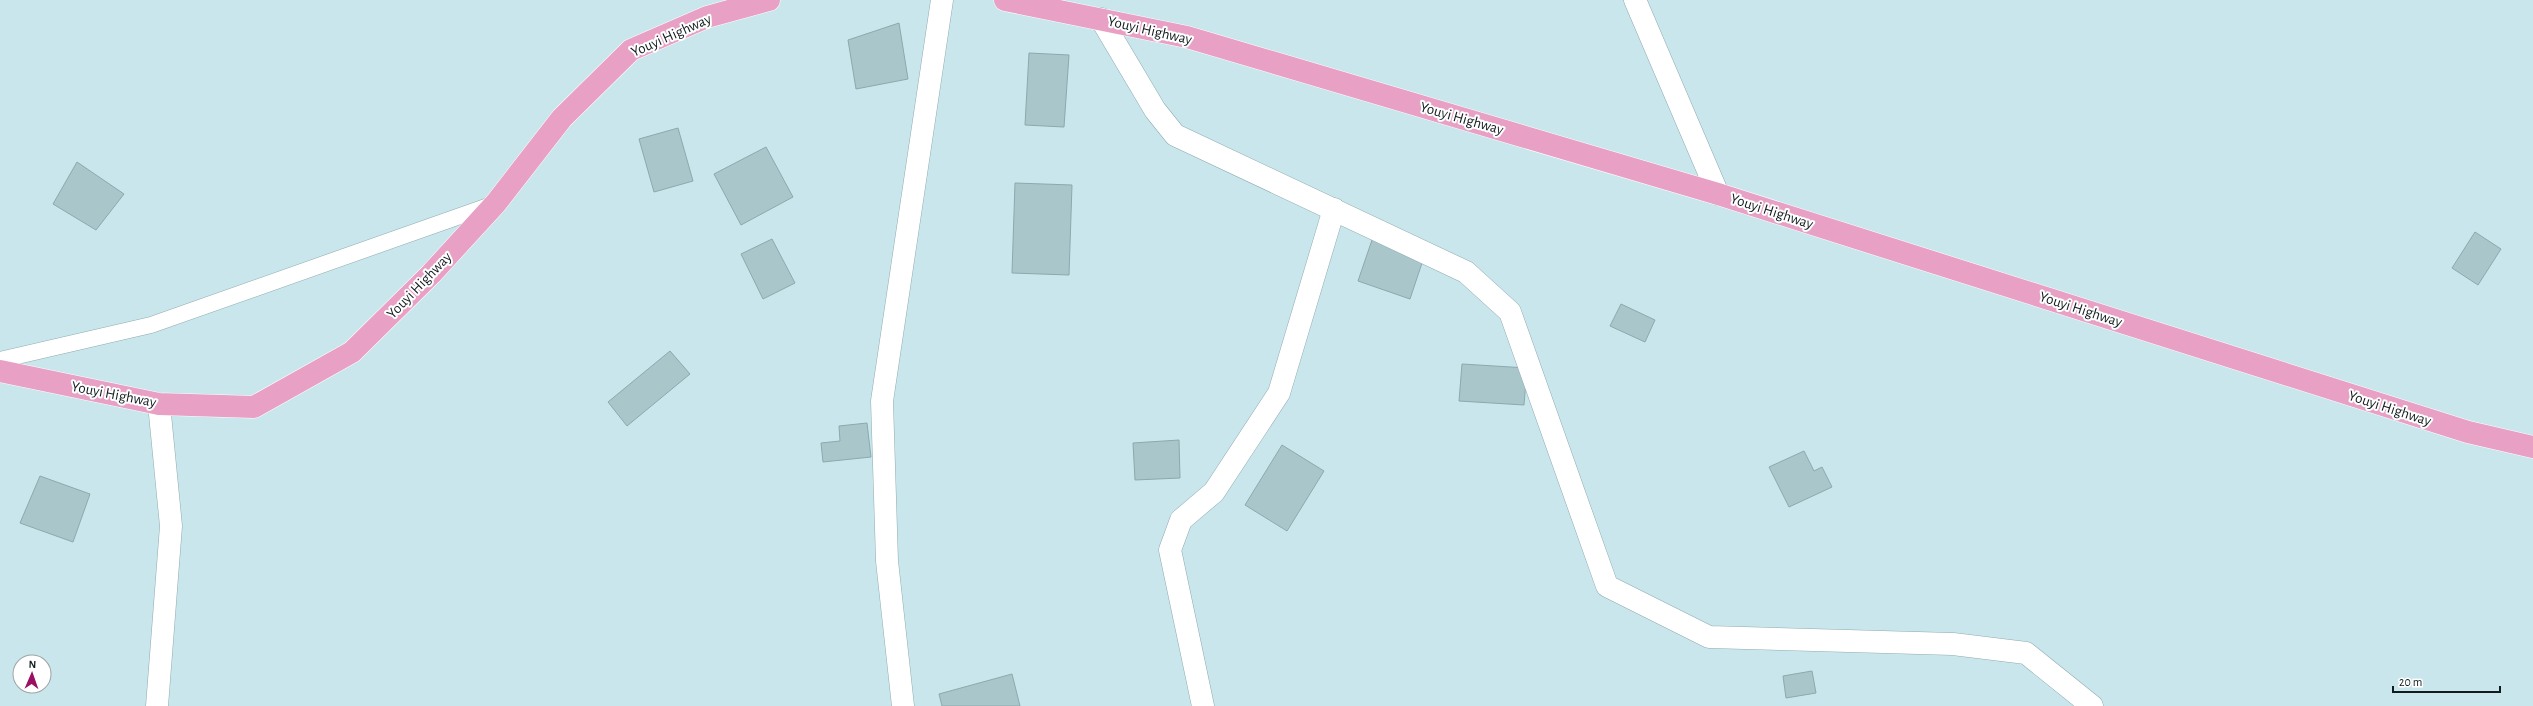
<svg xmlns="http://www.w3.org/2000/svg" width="2533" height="706" font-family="'Alegreya Sans',sans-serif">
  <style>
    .building { fill: #a9c7cb; stroke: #8ca9ad }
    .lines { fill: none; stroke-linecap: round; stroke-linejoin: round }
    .service-casing { stroke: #8facb0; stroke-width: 17 }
    .minor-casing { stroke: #8facb0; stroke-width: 23 }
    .primary-casing { stroke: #fff; stroke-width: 23 }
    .service { stroke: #fff; stroke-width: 16 }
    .minor { stroke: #fff; stroke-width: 22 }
    .primary { stroke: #e8a0c4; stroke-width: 22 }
    .labels { text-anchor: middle; stroke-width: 4; stroke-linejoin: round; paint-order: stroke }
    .street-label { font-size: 15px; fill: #101b1d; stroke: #fff }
  </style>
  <rect width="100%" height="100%" fill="#c8e6eb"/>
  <g class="building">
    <polygon points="899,23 908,79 856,89 848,40"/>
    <polygon points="1029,53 1069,55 1064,127 1025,125"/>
    <polygon points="678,128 693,181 654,192 639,139"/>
    <polygon points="766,147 793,197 741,225 714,174"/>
    <polygon points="77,162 124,194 96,230 53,204"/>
    <polygon points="1015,183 1072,185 1069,275 1012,273"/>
    <polygon points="2475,232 2501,249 2478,285 2452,268"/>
    <polygon points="772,239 795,283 763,299 741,254"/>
    <polygon points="1372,240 1424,257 1410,299 1358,281"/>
    <polygon points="1621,304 1655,320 1645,342 1610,326"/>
    <polygon points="670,351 690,374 627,426 608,402"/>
    <polygon points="1462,364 1527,368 1524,405 1459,401"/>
    <polygon points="867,423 871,457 823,462 821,443 840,441 839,426"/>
    <polygon points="1179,440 1180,478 1135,480 1133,443"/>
    <polygon points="1282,445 1324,471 1287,531 1245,505"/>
    <polygon points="1804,451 1814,471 1822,467 1832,487 1789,507 1769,467"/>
    <polygon points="40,476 90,494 73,542 20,523"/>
    <polygon points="1812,671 1816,693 1786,698 1783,676"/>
    <polygon points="1012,674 1020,706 942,706 939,694"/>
  </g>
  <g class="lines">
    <g class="service-casing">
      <polyline id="service" points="0,360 151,325 494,204"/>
    </g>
    <g class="minor-casing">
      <g id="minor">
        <polyline points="1635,0 1718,194"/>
        <polyline points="1101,19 1155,110 1175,135 1466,272 1510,312 1607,586 1709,637 1953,644 2026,653 2092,706"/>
        <polyline points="157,706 171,526 159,404"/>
        <polyline points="903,706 887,561 882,401 942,0"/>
        <polyline points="1203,706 1170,550 1181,520 1214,492 1279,393 1334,209"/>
      </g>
    </g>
    <g class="primary-casing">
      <g id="primary">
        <polyline points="1005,0 1187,37 1718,194 2468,432 2533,447"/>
        <polyline points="0,371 159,404 254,407 352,352 431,274 496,203 562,118 631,50 707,17 769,0"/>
      </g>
    </g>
    <use href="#service" class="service"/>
    <use href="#minor" class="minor"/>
    <use href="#primary" class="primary"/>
  </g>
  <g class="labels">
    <g class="street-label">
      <text transform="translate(1150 30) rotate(13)" y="5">Youyi Highway</text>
      <text transform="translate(671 35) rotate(-24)" y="5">Youyi Highway</text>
      <text transform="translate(1462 118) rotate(16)" y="5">Youyi Highway</text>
      <text transform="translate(1772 211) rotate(18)" y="5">Youyi Highway</text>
      <text transform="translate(419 285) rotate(-46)" y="5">Youyi Highway</text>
      <text transform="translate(2081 309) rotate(18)" y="5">Youyi Highway</text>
      <text transform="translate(114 394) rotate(11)" y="5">Youyi Highway</text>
      <text transform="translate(2390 408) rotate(18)" y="5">Youyi Highway</text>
    </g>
  </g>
  <g transform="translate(32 674) rotate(2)"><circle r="19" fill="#ffffff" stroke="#9fa4a5"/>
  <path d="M0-3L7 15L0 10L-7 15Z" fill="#9a1062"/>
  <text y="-6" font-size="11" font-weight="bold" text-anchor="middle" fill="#101b1d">N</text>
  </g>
  <path d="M2393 686v6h107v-6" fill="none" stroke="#101b1d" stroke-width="2"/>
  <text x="2399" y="686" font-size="12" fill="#101b1d" stroke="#ffffff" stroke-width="3" paint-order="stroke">20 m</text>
</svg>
